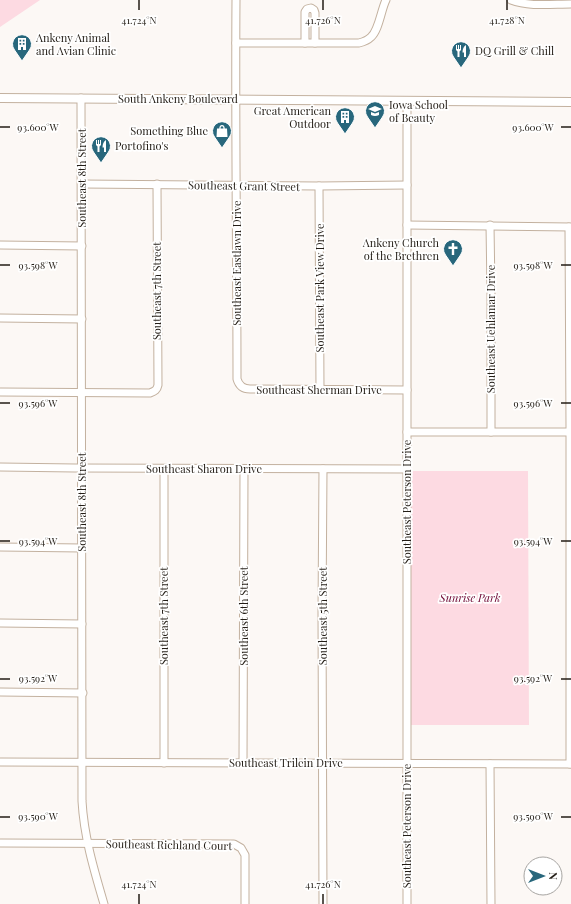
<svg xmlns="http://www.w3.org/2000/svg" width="571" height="904" font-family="'Playfair Display',serif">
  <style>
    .green { fill: #fddae2 }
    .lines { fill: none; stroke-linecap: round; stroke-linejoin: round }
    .minor-casing { stroke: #c3b19f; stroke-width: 9 }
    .major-casing { stroke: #c3b19f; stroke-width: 10 }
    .minor { stroke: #fff; stroke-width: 7 }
    .major { stroke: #fff; stroke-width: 8 }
    .ticks { fill: none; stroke: #231d16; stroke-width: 1.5 }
    .labels { text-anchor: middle; stroke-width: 3.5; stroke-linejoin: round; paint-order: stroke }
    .poi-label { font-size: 11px; fill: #231d16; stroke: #fff; text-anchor: start }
    .street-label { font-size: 11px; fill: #231d16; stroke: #fff }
    .park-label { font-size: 11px; font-style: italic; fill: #6d0532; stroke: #fff }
    .ticks-label { font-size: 10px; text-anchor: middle; fill: #231d16; stroke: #fff; stroke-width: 3.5; stroke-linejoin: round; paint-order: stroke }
  </style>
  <rect width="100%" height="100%" fill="#fcf8f5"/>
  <g class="green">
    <polygon points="0,0 40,0 0,27"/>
    <polygon points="411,471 528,471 529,725 411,725"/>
  </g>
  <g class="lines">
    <g class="minor-casing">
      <g id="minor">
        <path d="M236 0C235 126 237 253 237 379 239 386 243 389 250 389L407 390"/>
        <path d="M511 0C529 7 552 4 571 4"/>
        <path d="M236 43H359C363 42 368 40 371 37 379 30 381 10 386 0"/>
        <polyline points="305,43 305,12 307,9 311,8 314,10 315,13 315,43"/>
        <path d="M81 98 82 801C84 837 94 870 104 904"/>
        <polyline points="407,101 407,904"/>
        <polyline points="82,184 319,186 407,185"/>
        <polyline points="319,186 320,390"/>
        <polyline points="407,225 571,227"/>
        <polyline points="490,225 491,291 491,432"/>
        <polyline points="569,227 570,426 570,764"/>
        <polyline points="0,245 82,246"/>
        <polyline points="0,318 82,319"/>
        <path d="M0 392 150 393C155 391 157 390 158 385L157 184"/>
        <polyline points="407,432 571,432"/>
        <polyline points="0,467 75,468 407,469"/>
        <polyline points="323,469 322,613 323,904"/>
        <polyline points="0,547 82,548"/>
        <polyline points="0,623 82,624"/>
        <polyline points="0,692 83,693"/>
        <polyline points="0,762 571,764"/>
        <polyline points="164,763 164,469"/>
        <polyline points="243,763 244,469"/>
        <polyline points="490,764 491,904"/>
        <polyline points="0,843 234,844 241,848 245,855 245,904"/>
      </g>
    </g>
    <g class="major-casing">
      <polyline id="major" points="0,98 571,102"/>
    </g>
    <use href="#minor" class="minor"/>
    <use href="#major" class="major"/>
  </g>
  <path class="ticks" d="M139 0V10M323 0V10M507 0V10M0 127H10M561 127H571M0 265H10M561 265H571M0 403H10M561 403H571M0 541H10M561 541H571M0 679H10M561 679H571M0 817H10M561 817H571M139 894V904M323 894V904"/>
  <defs>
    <g id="building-pin" transform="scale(1)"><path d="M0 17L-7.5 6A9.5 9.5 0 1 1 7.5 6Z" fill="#28677c" stroke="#fff"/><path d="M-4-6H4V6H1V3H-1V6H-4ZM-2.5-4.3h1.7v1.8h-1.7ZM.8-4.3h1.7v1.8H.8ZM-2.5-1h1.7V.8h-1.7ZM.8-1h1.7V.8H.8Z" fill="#fff"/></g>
    <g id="restaurant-pin" transform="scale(1)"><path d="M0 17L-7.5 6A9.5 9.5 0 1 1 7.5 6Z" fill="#28677c" stroke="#fff"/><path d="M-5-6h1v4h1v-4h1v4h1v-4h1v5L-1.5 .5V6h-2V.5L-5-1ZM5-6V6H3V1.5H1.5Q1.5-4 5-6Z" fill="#fff"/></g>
    <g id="school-pin" transform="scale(1)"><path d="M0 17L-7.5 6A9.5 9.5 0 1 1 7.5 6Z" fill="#28677c" stroke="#fff"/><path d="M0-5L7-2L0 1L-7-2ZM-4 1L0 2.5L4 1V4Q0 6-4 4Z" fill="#fff"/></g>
    <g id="shop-pin" transform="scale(1)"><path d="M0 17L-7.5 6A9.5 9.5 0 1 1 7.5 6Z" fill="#28677c" stroke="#fff"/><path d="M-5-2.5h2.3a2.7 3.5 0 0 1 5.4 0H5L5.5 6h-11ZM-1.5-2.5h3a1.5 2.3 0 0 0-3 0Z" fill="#fff"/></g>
    <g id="church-pin" transform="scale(1)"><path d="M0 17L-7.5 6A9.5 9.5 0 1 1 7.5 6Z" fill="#28677c" stroke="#fff"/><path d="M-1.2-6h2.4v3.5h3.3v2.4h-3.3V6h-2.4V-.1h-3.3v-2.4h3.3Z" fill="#fff"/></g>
  </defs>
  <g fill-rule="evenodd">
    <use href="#building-pin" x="22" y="44"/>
    <use href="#restaurant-pin" x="461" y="51"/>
    <use href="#school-pin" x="375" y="111"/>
    <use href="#building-pin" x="345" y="117"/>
    <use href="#shop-pin" x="222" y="131"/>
    <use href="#restaurant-pin" x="101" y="146"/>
    <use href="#church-pin" x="453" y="249"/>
  </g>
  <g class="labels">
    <g class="poi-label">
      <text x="36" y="42">Ankeny Animal<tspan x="36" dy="13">and Avian Clinic</tspan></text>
      <text x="475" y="55">DQ Grill &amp; Chill</text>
      <text x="389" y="109">Iowa School<tspan x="389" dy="13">of Beauty</tspan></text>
      <text x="331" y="115" text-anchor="end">Great American<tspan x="331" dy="13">Outdoor</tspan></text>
      <text x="208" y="135" text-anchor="end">Something Blue</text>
      <text x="115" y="150">Portofino's</text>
      <text x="439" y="247" text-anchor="end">Ankeny Church<tspan x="439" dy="13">of the Brethren</tspan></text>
    </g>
    <g class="street-label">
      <text x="178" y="103">South Ankeny Boulevard</text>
      <text transform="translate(82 178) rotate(-90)" y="4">Southeast 8th Street</text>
      <text transform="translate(244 186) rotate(1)" y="4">Southeast Grant Street</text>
      <text transform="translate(237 263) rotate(-90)" y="4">Southeast Eastlawn Drive</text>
      <text transform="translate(320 288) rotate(-90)" y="4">Southeast Park View Drive</text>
      <text transform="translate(157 291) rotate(-90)" y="4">Southeast 7th Street</text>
      <text transform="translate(491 329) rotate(-90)" y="4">Southeast Uehlamar Drive</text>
      <text x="319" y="394">Southeast Sherman Drive</text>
      <text x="204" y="473">Southeast Sharon Drive</text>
      <text transform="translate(82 502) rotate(-90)" y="4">Southeast 8th Street</text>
      <text transform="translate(407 502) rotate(-90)" y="4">Southeast Peterson Drive</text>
      <text transform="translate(164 616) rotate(-90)" y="4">Southeast 7th Street</text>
      <text transform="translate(244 616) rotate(-90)" y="4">Southeast 6th Street</text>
      <text transform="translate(323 616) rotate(-90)" y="4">Southeast 5th Street</text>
      <text x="286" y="767">Southeast Trilein Drive</text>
      <text transform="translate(407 826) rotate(-90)" y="4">Southeast Peterson Drive</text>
      <text transform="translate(169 845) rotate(1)" y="4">Southeast Richland Court</text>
    </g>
    <g class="park-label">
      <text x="470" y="602">Sunrise Park</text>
    </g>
  </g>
  <g class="ticks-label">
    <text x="139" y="24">41.724°N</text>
    <text x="323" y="24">41.726°N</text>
    <text x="507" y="24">41.728°N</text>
    <text x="533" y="131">93.600°W</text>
    <text x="38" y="131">93.600°W</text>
    <text x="38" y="269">93.598°W</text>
    <text x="533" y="269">93.598°W</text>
    <text x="533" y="407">93.596°W</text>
    <text x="38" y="407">93.596°W</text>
    <text x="38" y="545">93.594°W</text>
    <text x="533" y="545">93.594°W</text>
    <text x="533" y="682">93.592°W</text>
    <text x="38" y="682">93.592°W</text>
    <text x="533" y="820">93.590°W</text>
    <text x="38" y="820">93.590°W</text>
    <text x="139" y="888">41.724°N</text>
    <text x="323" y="888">41.726°N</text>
  </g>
  <g transform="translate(543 876) rotate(90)"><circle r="19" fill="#ffffff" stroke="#a7a5a2"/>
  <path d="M0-3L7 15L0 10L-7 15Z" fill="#28677c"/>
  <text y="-6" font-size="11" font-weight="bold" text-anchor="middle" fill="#231d16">N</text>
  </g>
</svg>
